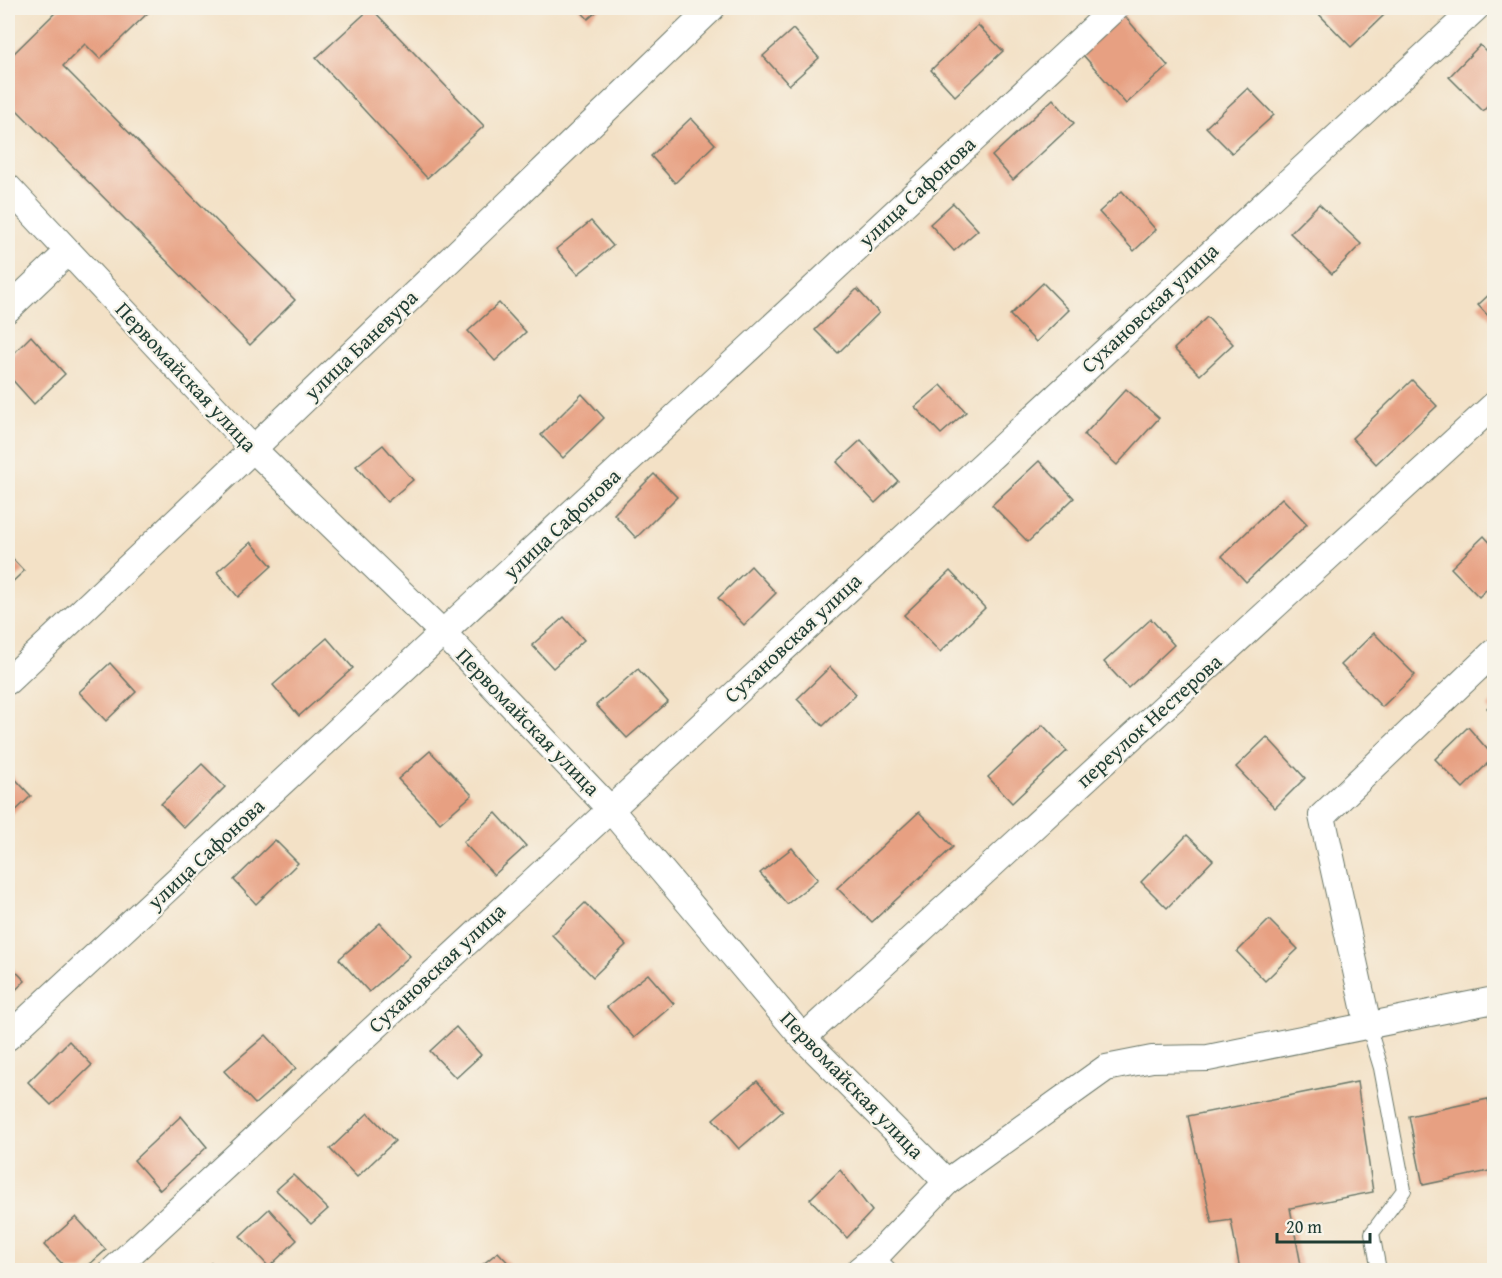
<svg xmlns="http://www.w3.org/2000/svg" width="1502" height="1278" font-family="'Gentium Book Plus',serif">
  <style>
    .building { fill: #e7a082 }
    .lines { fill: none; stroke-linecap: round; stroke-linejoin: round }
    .lane-casing { stroke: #697667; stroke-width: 16 }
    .street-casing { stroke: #697667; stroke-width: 28 }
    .lane { stroke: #fff; stroke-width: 14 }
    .street { stroke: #fff; stroke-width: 26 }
    .labels { text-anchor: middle; stroke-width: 4.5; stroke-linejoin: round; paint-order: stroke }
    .street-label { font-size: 21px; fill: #1f3d34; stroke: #f7f3e8 }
  </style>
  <rect width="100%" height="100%" fill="#f7f3e8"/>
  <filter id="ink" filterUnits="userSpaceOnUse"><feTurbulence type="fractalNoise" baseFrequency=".0167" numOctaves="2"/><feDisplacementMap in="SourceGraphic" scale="12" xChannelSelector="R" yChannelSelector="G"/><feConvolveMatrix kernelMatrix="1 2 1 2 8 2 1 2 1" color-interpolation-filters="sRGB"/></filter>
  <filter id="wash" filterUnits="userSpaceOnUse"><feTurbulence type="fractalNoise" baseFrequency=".008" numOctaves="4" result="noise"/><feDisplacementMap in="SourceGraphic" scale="24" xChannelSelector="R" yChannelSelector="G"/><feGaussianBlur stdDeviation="1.35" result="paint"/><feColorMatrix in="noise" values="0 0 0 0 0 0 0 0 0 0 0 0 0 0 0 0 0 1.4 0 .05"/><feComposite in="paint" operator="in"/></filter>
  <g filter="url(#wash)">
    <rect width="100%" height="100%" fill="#f3e1c6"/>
    <g id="blocks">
      <g class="building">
        <polygon points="60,8 153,8 100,59 85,44 63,66 295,300 250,345 8,101 8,59"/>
        <polygon points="371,8 484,126 427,178 316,58"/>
        <polygon points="578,8 601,8 588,19"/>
        <polygon points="1318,8 1376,8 1384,15 1351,47 1315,10"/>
        <polygon points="1120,11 1168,66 1126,104 1077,48"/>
        <polygon points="978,25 1003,51 955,96 931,70"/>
        <polygon points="793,29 819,58 789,85 763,56"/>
        <polygon points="1480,45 1494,59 1494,100 1483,111 1449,77"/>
        <polygon points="1248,88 1274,115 1232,153 1206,127"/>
        <polygon points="1053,99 1074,123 1013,180 992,156"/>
        <polygon points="691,118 715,144 675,183 651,156"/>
        <polygon points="1122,191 1156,230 1134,251 1099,212"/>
        <polygon points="953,203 978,230 954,251 930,224"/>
        <polygon points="1319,204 1361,244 1332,274 1290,233"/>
        <polygon points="591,221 613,246 578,274 556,249"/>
        <polygon points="1043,283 1069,310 1036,342 1010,315"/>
        <polygon points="857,289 879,313 838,353 815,330"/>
        <polygon points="1494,290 1494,322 1478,305"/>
        <polygon points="499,303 526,332 495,361 468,331"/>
        <polygon points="1207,317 1233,344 1200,375 1174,349"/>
        <polygon points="31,336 65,374 34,404 8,375 8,359"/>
        <polygon points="1412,380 1437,406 1376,464 1352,438"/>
        <polygon points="941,385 966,412 941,434 915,407"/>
        <polygon points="1126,389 1159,418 1117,465 1084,435"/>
        <polygon points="582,394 604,418 563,458 541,435"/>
        <polygon points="861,440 898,481 875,503 837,462"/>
        <polygon points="383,445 413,480 387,502 356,466"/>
        <polygon points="1039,461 1074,498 1028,542 992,505"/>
        <polygon points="654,474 677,497 636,538 614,514"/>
        <polygon points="1282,498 1307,524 1246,582 1222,556"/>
        <polygon points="1484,536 1494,547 1494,582 1479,597 1451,568"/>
        <polygon points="251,542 272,566 238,597 217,572"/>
        <polygon points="8,554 24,571 8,586"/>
        <polygon points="751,566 776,593 744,625 718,598"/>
        <polygon points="950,571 985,608 940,652 904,615"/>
        <polygon points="564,617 584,640 553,668 532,645"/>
        <polygon points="1151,619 1174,645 1128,688 1104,662"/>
        <polygon points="1374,633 1415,675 1382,707 1341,665"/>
        <polygon points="327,638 353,668 299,716 273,685"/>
        <polygon points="110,663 136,692 106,721 79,692"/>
        <polygon points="830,667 856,694 823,726 797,699"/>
        <polygon points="638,669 668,702 627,738 596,705"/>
        <polygon points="1494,700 1494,715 1487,708"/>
        <polygon points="1043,725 1067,751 1012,803 988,777"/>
        <polygon points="1468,727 1494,757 1463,788 1435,759"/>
        <polygon points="1267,737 1305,778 1275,808 1236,767"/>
        <polygon points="430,751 472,795 440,823 398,779"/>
        <polygon points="202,764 225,787 184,828 161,804"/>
        <polygon points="8,771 31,796 8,818"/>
        <polygon points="919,812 953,847 872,922 837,888"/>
        <polygon points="496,813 526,846 494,875 463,842"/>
        <polygon points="1187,835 1213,860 1167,908 1141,882"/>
        <polygon points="275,840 298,863 256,904 234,880"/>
        <polygon points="792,848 818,879 787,904 760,873"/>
        <polygon points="585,903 626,945 593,977 552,935"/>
        <polygon points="1269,920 1298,949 1265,981 1237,952"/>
        <polygon points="380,923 410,956 369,992 339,959"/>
        <polygon points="8,963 25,981 8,997"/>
        <polygon points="648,974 674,1004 634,1038 607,1007"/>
        <polygon points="456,1027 481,1055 456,1078 430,1051"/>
        <polygon points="266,1035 296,1068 255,1104 224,1071"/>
        <polygon points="69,1041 92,1065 51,1105 28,1082"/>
        <polygon points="757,1081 783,1111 739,1149 713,1119"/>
        <polygon points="1357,1082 1373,1192 1290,1208 1302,1270 1240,1270 1231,1220 1212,1223 1188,1116"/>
        <polygon points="1488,1099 1494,1125 1494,1170 1423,1185 1409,1116"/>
        <polygon points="368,1113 395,1141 357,1177 330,1149"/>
        <polygon points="181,1116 207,1147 160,1190 134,1160"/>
        <polygon points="840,1170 872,1211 847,1238 810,1199"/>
        <polygon points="293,1175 328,1209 311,1224 276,1190"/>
        <polygon points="269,1209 297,1240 269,1267 240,1236"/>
        <polygon points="76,1217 106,1250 83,1270 68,1270 44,1245"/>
        <polygon points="498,1252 515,1270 476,1270"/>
        <polygon points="211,1263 219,1270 204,1270"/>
      </g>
    </g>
  </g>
  <g filter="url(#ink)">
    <use href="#blocks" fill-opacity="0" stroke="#697667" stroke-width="1.5"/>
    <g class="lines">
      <g class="lane-casing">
        <g id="lane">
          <polyline points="1368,1025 1381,1068 1404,1190 1372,1233 1379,1270"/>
          <polyline points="876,1256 890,1270"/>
        </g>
      </g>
      <g class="street-casing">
        <g id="street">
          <polyline points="8,187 253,449 444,634 609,808 803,1038 947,1182"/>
          <polyline points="8,309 68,252"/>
          <polyline points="8,681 253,449 712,8"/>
          <polyline points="1368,1025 1322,816 1494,652"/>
          <polyline points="8,1037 1115,8"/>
          <polyline points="803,1038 1494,405"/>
          <polyline points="113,1270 1476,8"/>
          <polyline points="859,1270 876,1256 947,1182 1106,1068 1152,1059 1208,1058 1494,1000"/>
        </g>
      </g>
      <use href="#lane" class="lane"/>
      <use href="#street" class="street"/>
    </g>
  </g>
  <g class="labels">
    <g class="street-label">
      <text transform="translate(917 192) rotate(-43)" y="7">улица Сафонова</text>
      <text transform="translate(1150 308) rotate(-43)" y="7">Сухановская улица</text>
      <text transform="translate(361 345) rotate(-44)" y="7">улица Баневура</text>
      <text transform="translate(186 377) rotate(47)" y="7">Первомайская улица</text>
      <text transform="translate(562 524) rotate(-43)" y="7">улица Сафонова</text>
      <text transform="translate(793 638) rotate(-43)" y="7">Сухановская улица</text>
      <text transform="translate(1149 721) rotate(-42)" y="7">переулок Нестерова</text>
      <text transform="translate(528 722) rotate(46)" y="7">Первомайская улица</text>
      <text transform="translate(206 854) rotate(-43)" y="7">улица Сафонова</text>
      <text transform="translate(437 968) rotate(-43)" y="7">Сухановская улица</text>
      <text transform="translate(852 1085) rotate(46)" y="7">Первомайская улица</text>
    </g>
  </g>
  <rect width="1502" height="1278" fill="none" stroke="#f7f3e8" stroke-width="30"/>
  <path d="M1277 1233v9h93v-9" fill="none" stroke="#1f3d34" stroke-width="3"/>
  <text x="1286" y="1233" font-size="18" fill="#1f3d34" stroke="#f7f3e8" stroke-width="4.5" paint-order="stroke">20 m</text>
</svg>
